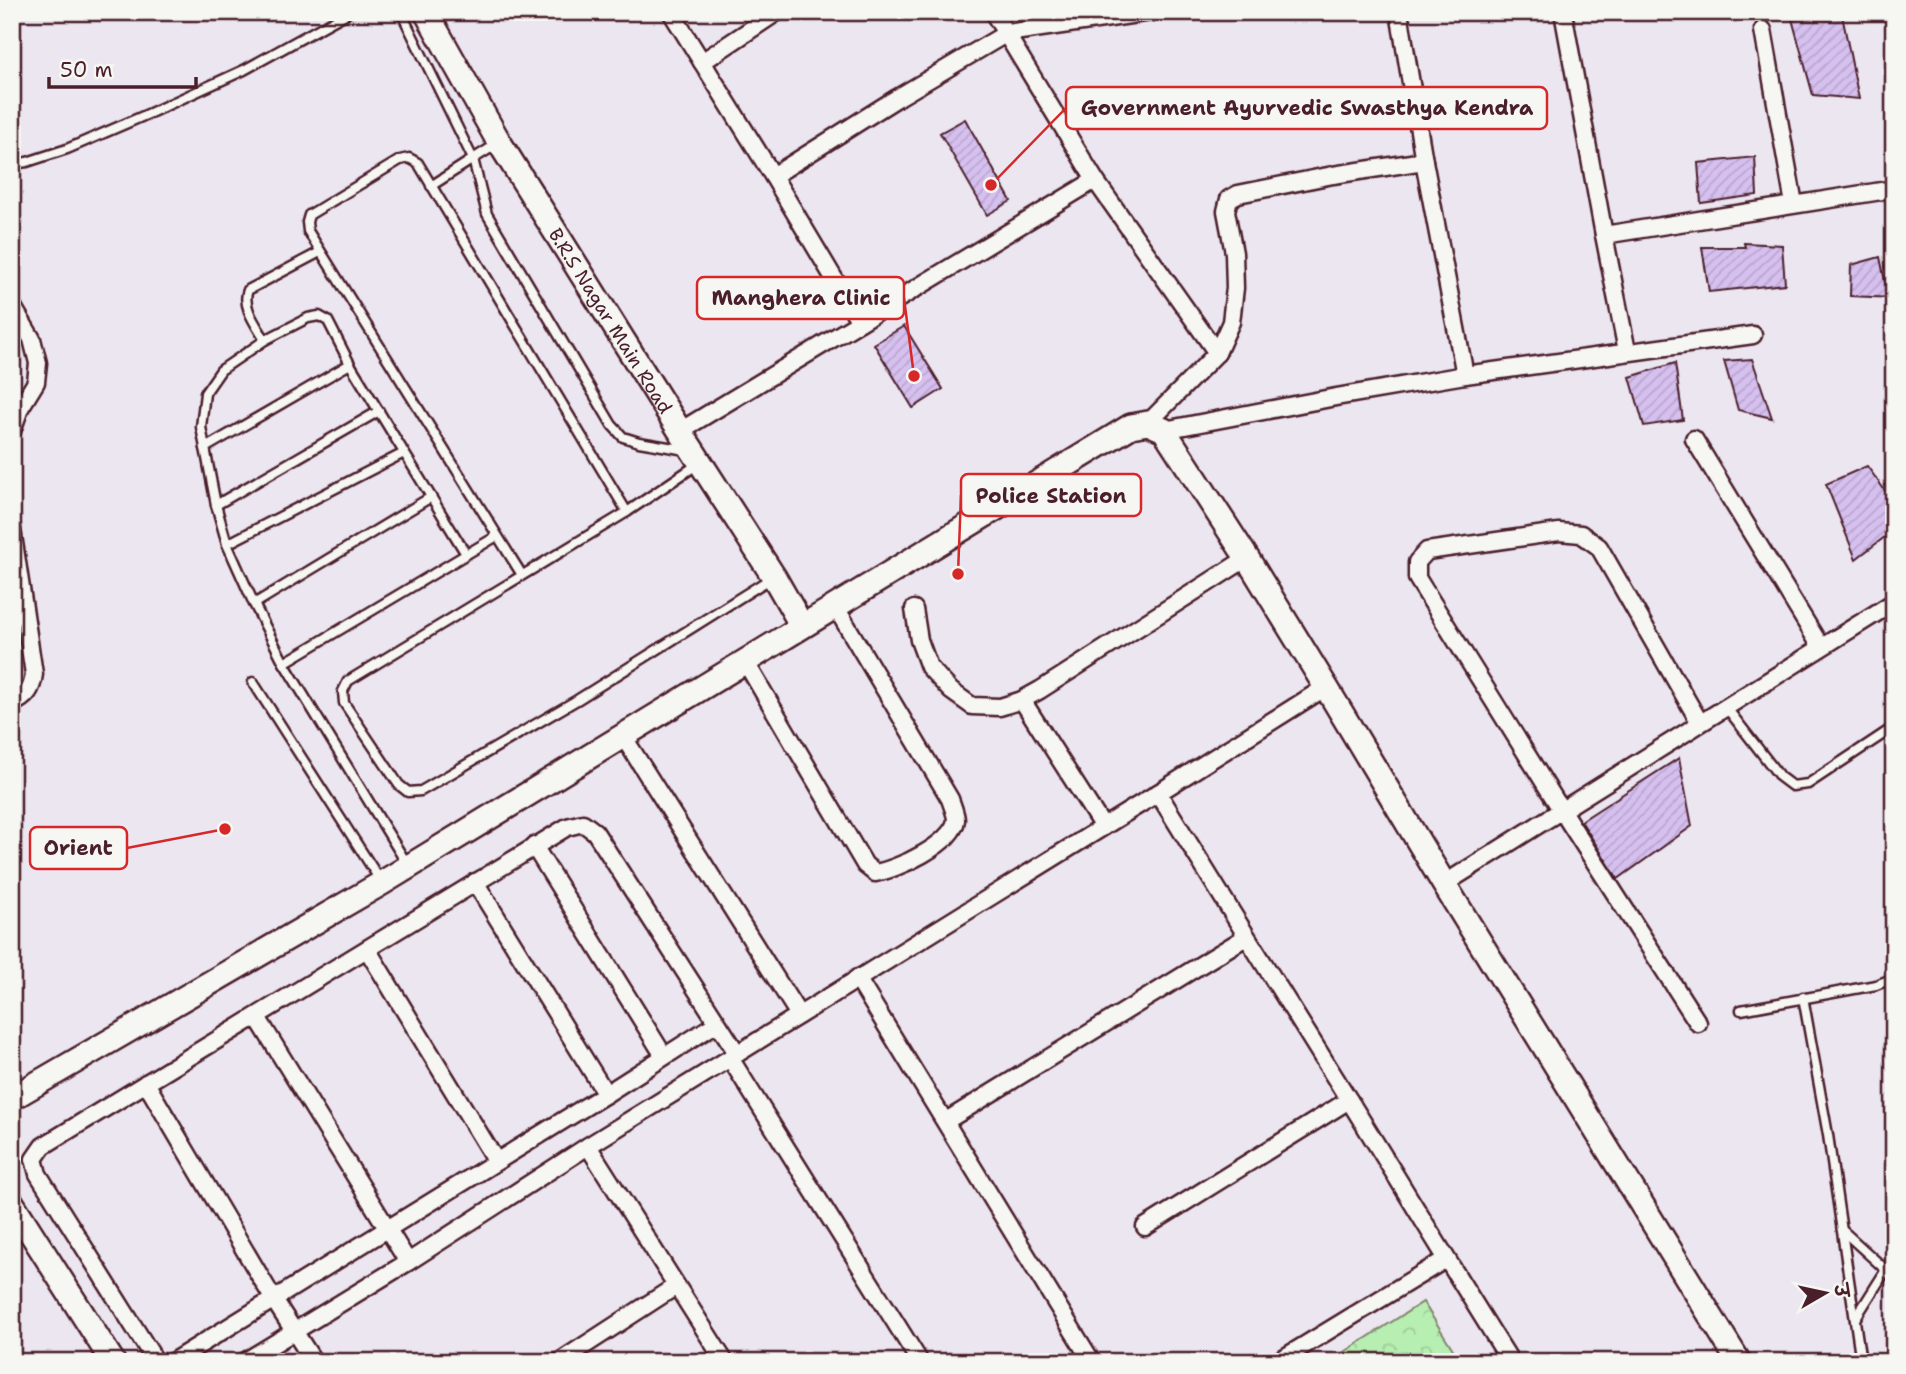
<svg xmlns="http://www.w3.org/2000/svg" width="1906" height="1374" font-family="'Shantell Sans','Playpen Sans Deva',sans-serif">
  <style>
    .forest { fill: url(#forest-crowns); stroke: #80866e; stroke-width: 2 }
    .building { fill: url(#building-hatch); stroke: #4a1f2b; stroke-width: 2 }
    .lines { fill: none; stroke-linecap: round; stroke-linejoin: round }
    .lane-casing { stroke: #4a1f2b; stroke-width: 13 }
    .street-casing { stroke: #4a1f2b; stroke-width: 21 }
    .secondary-casing { stroke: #4a1f2b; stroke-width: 28 }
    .lane { stroke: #f6f6f2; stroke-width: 8 }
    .street { stroke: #f6f6f2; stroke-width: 16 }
    .secondary { stroke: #f6f6f2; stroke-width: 23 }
    .labels { text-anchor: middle; stroke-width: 5; stroke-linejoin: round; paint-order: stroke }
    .street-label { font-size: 19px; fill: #4a1f2b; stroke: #f6f6f2 }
    .leader { fill: none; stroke: #d62828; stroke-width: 2.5 }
    .callout-dot { fill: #d62828; stroke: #f6f6f2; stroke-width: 2.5 }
    .callout { fill: #f6f6f2; stroke: #d62828; stroke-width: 2.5 }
    .callout-label { font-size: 21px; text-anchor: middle; font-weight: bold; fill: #4a1f2b }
  </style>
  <defs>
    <pattern id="forest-crowns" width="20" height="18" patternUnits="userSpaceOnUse" patternTransform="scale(1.75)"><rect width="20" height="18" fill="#b7eeb1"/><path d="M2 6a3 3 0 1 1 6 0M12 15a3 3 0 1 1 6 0" fill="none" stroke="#9fcc98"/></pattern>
    <pattern id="building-hatch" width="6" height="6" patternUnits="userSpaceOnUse" patternTransform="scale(1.75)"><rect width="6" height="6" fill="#d6c0ef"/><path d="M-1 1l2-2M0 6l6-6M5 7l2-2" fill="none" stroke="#b9a5cd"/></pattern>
  </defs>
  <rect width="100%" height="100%" fill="#ece6f1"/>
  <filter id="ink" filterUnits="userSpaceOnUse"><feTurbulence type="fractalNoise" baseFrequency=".0143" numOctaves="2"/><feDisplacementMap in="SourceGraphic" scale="14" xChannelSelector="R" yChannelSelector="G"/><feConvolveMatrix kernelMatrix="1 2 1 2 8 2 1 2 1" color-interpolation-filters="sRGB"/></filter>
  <g filter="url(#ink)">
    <polygon class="forest" points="1423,1302 1461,1362 1329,1362"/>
    <g class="building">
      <polygon points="1842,15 1859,99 1813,95 1792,19"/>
      <polygon points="965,119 1011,201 987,215 940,133"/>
      <polygon points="1755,157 1757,195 1701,203 1698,163"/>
      <polygon points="1744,243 1782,245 1785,284 1709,292 1702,247 1745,247"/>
      <polygon points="1880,257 1885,281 1894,279 1894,298 1850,296 1851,265"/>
      <polygon points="904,326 943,389 913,408 874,344"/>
      <polygon points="1752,359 1772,418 1738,410 1724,361"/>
      <polygon points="1675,363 1683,420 1644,426 1630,377"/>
      <polygon points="1867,466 1894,503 1894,530 1856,559 1826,484"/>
      <polygon points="1679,758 1692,826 1618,879 1581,821"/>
    </g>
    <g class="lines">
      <g class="lane-casing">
        <g id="lane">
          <polyline points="401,12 473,159 431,186"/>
          <polyline points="497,144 473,159 487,214 612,425 623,437 639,442 686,450"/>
          <polyline points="12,164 27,162 67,149 148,114 244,70 349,12"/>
          <polyline points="265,340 308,318 319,316 328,321 350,364 466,554"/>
          <polyline points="205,448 350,364"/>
          <polyline points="698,464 627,512 348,681 343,691 344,703 399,785 408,792 421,791 577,700 773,577"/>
          <polyline points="216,505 379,411"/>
          <polyline points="227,544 404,453"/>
          <polyline points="522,575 308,231 307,222 309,215 400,160 409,158 418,163 627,512"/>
          <polyline points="254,604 431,497"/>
          <path d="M284 663 254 604 227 544 216 505 201 427 205 393 221 370 265 340C257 326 241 306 248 290L320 252"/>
          <polyline points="253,682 380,880"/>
          <polyline points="1726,707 1780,777 1792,786 1808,784 1894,727"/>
          <polyline points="407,864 284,663 497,536"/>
          <polyline points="1803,997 1828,1135 1861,1362"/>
          <polyline points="1741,1010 1876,985 1894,978"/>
          <polyline points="1842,1230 1886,1270"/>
          <polyline points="1855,1319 1886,1270 1894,1269"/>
        </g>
      </g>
      <g class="street-casing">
        <g id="street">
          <polyline points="671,12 773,176 860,322"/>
          <polyline points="993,12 1095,180"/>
          <polyline points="1399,12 1424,161 1465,375"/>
          <polyline points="1563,12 1604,235 1894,189"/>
          <polyline points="1763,30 1794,204"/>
          <polyline points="702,62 777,12"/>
          <polyline points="773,176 897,98 1007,33 1151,12"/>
          <polyline points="1604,235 1627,351"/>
          <polyline points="12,305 32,339 38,363 36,382 20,408 12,431"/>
          <polyline points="1217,353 1231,322 1235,288 1234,253 1226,211 1229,199 1238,194 1333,175 1424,161"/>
          <polyline points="1164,430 1336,397 1465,375 1753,335"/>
          <polyline points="680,431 1095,180 1217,353 1148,423"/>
          <polyline points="1694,439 1821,647"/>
          <path d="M12 529 34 674C32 690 27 697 12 704"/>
          <polyline points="914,609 919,640 929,667 951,691 972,706 1000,707 1022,700 1040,690 1247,558"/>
          <path d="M745 661 865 865 875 873C896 870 953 844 956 820 956 814 952 805 950 799L835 606"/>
          <polyline points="1022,700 1103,827"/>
          <polyline points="623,736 799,1015"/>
          <path d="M1158 793C1221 896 1285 997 1349 1100 1403 1187 1456 1275 1511 1362"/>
          <polyline points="534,846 664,1056"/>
          <polyline points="475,882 606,1094"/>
          <polyline points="1444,884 1894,602"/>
          <polyline points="367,949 496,1161"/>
          <polyline points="857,978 1092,1362"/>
          <polyline points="257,1017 408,1262"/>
          <polyline points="1698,1023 1562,811 1417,578 1417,562 1427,551 1559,532 1581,534 1599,547 1700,723"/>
          <polyline points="730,1058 920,1362"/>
          <polyline points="146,1083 274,1300 314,1362"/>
          <polyline points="946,1121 1246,937"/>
          <polyline points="588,1146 725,1362"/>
          <polyline points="1145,1227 1349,1100"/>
          <polyline points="156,1362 38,1174 34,1159 43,1146 567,827 583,823 595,832 737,1053"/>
          <polyline points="172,1362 606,1094 717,1023"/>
          <polyline points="244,1362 408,1262 588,1146 1158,793 1326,687"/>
          <polyline points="559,1362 676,1286"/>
          <polyline points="1277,1362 1446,1259"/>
        </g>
      </g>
      <g class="secondary-casing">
        <g id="secondary">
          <path id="s1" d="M426 12 499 142 680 431 774 577 802 626"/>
          <polyline points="12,1098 382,883 1131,426 1148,423 1164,430 1247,558 1326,687 1444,884 1739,1362"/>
          <polyline points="12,1203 113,1362"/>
        </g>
      </g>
      <use href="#lane" class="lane"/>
      <use href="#street" class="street"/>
      <use href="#secondary" class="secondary"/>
    </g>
  </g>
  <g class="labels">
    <g class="street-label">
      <text dy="7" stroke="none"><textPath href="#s1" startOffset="360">B.R.S Nagar Main Road</textPath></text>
    </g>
  </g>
  <path class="leader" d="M991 185L1066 108M914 376L904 298M958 574L961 495M225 829L127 848"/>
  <g class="callout-dot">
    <circle cx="991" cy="185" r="7"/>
    <circle cx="914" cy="376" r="7"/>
    <circle cx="958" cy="574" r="7"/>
    <circle cx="225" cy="829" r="7"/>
  </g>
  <g class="callout">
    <rect x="1066" y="87" width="481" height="42" rx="7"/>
    <rect x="697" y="277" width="207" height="42" rx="7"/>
    <rect x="961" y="474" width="180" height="42" rx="7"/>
    <rect x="30" y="827" width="97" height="42" rx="7"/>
  </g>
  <g class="callout-label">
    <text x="1307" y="115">Government Ayurvedic Swasthya Kendra</text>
    <text x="801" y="305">Manghera Clinic</text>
    <text x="1051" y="503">Police Station</text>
    <text x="78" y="855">Orient</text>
  </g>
  <rect width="1906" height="1374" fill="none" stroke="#f6f6f2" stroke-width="42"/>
  <rect x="21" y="21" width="1864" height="1332" fill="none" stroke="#4a1f2b" stroke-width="2.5" filter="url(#ink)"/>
  <g transform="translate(1825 1293) rotate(81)" stroke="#f6f6f2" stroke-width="5" paint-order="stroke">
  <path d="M0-5L12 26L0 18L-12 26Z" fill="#4a1f2b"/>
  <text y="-10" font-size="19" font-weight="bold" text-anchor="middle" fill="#4a1f2b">उ</text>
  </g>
  <path d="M49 77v10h147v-10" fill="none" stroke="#4a1f2b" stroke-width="3.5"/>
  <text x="60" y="77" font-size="21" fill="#4a1f2b" stroke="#f6f6f2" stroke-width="5" paint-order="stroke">50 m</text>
</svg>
